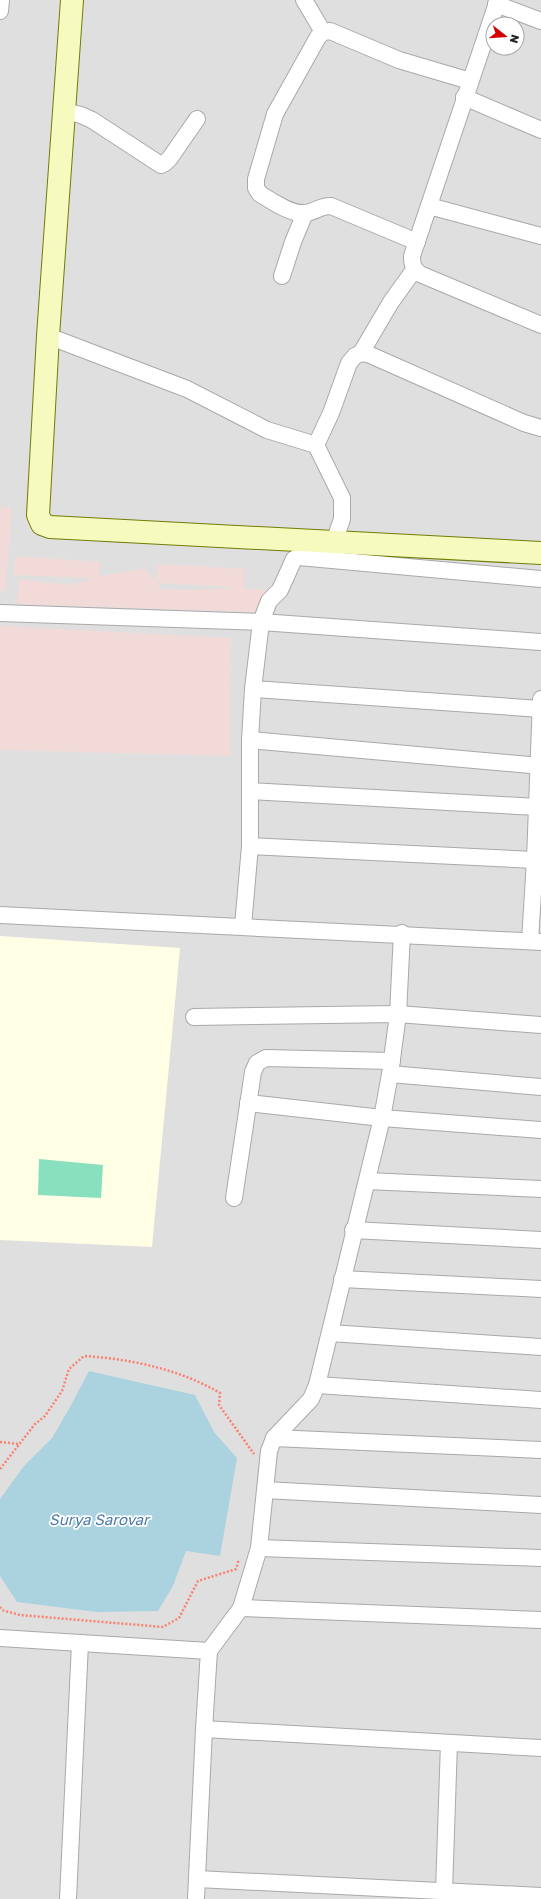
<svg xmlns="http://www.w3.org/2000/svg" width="541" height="1899" font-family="'Golos Text',sans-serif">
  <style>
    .residential { fill: #e0dfdf; fill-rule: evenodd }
    .commercial { fill: #f2dad9; fill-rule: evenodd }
    .education { fill: #ffffe5 }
    .pitch { fill: #88e0be }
    .water { fill: #aad3df }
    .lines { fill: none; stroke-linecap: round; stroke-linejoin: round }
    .street-casing { stroke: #a9a9a9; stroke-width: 18 }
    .secondary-casing { stroke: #707d05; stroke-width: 24 }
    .path { stroke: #fa8072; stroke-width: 2.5; stroke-dasharray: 2 2; stroke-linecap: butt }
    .street { stroke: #fff; stroke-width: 16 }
    .secondary { stroke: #f7fabf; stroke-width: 22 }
    .labels { text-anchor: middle; stroke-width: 3.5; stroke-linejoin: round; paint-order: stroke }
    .water-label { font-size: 15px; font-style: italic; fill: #4a7aab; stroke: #fff }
  </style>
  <rect width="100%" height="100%" fill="#f2efe9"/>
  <path class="residential" d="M0 0H541V1899H0ZM493 24H517V48H493Z"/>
  <g class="commercial">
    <polygon points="0,507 12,508 5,591 0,591"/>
    <path d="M16 556 101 562 100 576 145 569 156 582 158 564 245 569 244 588 265 590 274 613 17 604 19 579 71 585 94 578 13 575ZM157 583 234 587V588L189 590 161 589Z"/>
    <polygon points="0,626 231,638 230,756 0,750"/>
  </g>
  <polygon class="education" points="0,936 180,948 152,1247 0,1240"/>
  <polygon class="pitch" points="39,1159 103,1165 101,1198 38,1195"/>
  <polygon class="water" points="89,1371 195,1395 214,1432 237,1458 220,1556 186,1551 173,1586 158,1611 97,1612 17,1602 0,1576 0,1499 24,1466 52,1438 70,1407"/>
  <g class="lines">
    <g class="street-casing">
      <g id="street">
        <polyline points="304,0 323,32"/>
        <path d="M498 0 412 256C412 264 413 269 420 274L541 325"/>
        <polyline points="496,4 541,21"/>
        <polyline points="0,11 1,0"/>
        <polyline points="464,97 541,130"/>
        <polyline points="64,111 81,115 92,120 161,165 165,163 170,158 197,119"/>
        <polyline points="429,206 541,236"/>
        <path d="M417 242 331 206C321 205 314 213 304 213 290 214 272 201 260 194L256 188V179L275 114 318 37 323 32 330 31 399 60 470 81"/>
        <polyline points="282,276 293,242 305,213"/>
        <polyline points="48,336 187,389 267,430 316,445 331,413 349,363 355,356 361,353 368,354 524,423 541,428"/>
        <polyline points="361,353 391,302 414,270"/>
        <polyline points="316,445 342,498 342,519 334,542"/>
        <polyline points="541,579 299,557 294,559 280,590 269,601 261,622 253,689 541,709"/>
        <polyline points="0,613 261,622 541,642"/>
        <polyline points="250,740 541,766"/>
        <polyline points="250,791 537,807"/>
        <polyline points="250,846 535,860"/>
        <polyline points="0,915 541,942"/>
        <polyline points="243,926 250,846 250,740 253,689"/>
        <polyline points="530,941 535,860 541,699"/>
        <polyline points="194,1017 398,1014 541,1025"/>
        <polyline points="390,1074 541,1087"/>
        <polyline points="248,1103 382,1118 541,1130"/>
        <polyline points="367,1181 541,1189"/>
        <polyline points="234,1198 253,1072 257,1063 266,1058 392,1061"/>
        <polyline points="353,1230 541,1240"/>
        <polyline points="342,1279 541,1289"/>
        <polyline points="330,1333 541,1347"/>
        <polyline points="317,1385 541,1400"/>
        <polyline points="274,1438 541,1450"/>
        <polyline points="265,1490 541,1505"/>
        <polyline points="259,1548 541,1558"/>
        <polyline points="241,1608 541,1620"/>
        <polyline points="0,1638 209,1651 204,1729 196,1899"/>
        <polyline points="209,1651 241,1608 259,1548 269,1451 274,1438 311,1399 317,1385 382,1118 390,1074 398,1014 402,933"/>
        <polyline points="204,1729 541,1748"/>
        <polyline points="197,1879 541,1896"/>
        <polyline points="444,1891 449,1743"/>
        <polyline points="68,1899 80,1643"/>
      </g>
    </g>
    <g class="secondary-casing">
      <polyline id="secondary" points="72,0 48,336 38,515 42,524 50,527 541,553"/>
    </g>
    <g class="path">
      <polyline points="0,1442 19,1444"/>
      <path d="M0 1469 35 1424 45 1416 62 1391 69 1369 84 1356C131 1359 179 1369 220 1393L219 1405 254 1454"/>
      <polyline points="0,1607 2,1610 20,1615 163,1627 179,1618 198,1581 236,1569 239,1559"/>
    </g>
    <use href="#street" class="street"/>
    <use href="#secondary" class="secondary"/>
  </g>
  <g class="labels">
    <g class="water-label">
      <text x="99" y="1525">Surya Sarovar</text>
    </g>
  </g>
  <g transform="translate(505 36) rotate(107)"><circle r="19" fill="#ffffff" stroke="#a7a7a7"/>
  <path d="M0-3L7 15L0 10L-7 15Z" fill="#d40000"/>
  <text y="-6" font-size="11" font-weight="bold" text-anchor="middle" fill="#222222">N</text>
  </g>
</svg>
